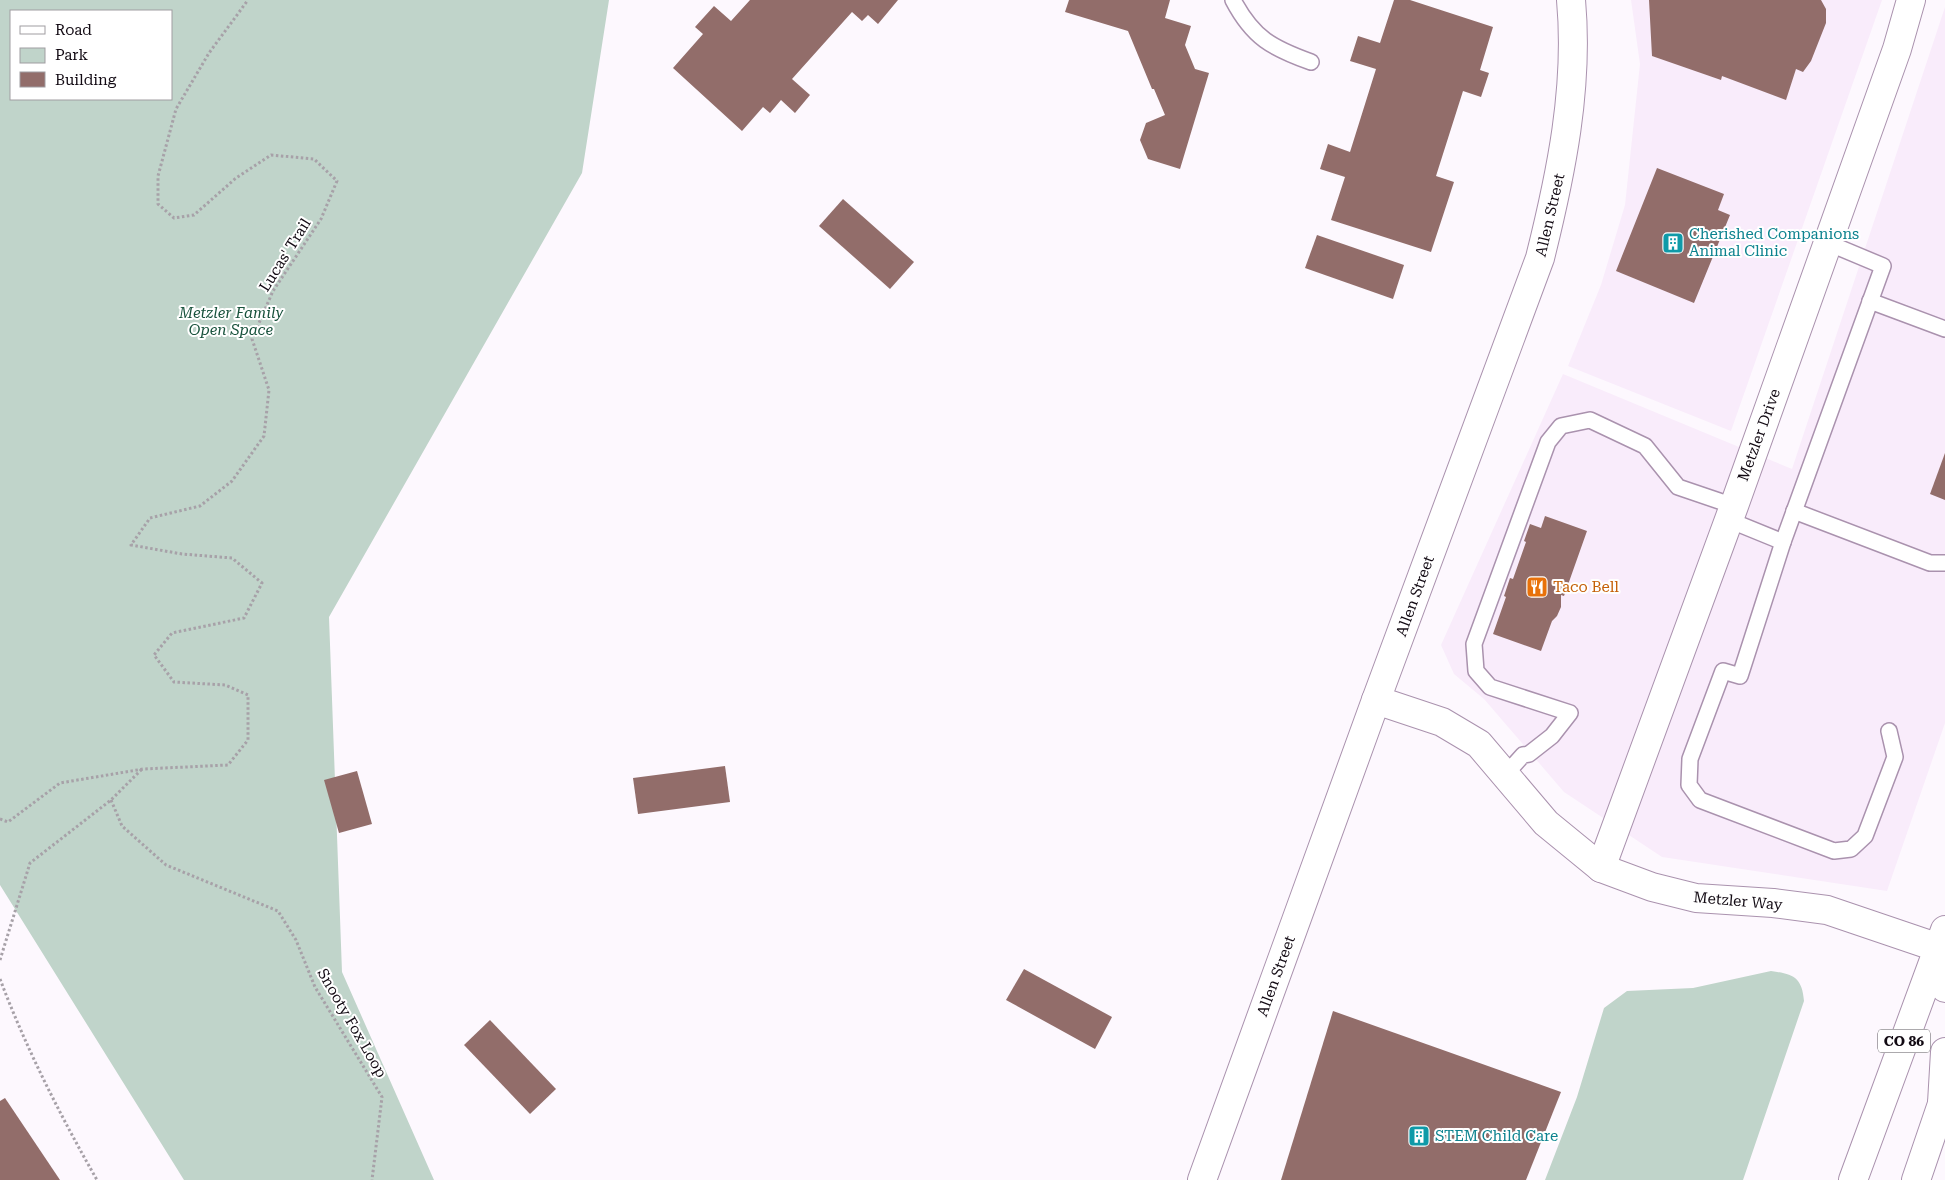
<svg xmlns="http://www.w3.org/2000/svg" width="1945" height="1180" font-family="'Roboto Serif',serif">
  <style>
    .built { fill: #f9ecfb }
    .green { fill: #c0d4ca; fill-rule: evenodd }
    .building { fill: #926d6a }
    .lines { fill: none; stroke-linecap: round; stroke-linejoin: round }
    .service-casing { stroke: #aa92ae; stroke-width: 18 }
    .minor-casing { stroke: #aa92ae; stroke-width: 30 }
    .tertiary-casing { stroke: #aa92ae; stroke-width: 30 }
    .trunk-casing { stroke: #aa92ae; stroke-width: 30 }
    .path { stroke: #a7a1a8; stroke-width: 3; stroke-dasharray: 2.5 2.5; stroke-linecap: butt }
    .service { stroke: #fff; stroke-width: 15 }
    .minor { stroke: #fff; stroke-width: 28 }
    .tertiary { stroke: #fff; stroke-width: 28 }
    .trunk { stroke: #fff; stroke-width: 28 }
    .labels { text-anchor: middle; stroke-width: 4; stroke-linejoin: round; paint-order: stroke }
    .shield { fill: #fff; stroke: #59545a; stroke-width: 1 }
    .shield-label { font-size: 14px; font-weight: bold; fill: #120a13 }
    .street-label { font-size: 15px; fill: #120a13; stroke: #fff }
    .culture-label { font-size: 15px; fill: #0d838f; stroke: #fff; text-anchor: start }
    .park-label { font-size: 15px; font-style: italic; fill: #17513b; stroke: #fff }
    .food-label { font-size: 15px; fill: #c56008; stroke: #fff; text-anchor: start }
  </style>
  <rect width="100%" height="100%" fill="#fdf8fe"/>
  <g class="built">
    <polygon points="1631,0 1882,0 1731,431 1568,366 1601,285 1625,205 1640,64"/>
    <polygon points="1945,7 1945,723 1887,891 1662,857 1564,792 1484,699 1454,674 1441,645 1563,374 1792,469"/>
  </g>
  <g class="green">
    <path d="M0 0H609L582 173 329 617 342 972 434 1180H184L0 885ZM11 11H171V99H11Z"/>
    <path d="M1771 971C1793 974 1802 977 1804 1001L1743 1180H1545L1577 1097 1604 1008 1627 991 1693 988Z"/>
  </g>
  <g class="building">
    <polygon points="750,0 898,0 878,24 868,15 862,21 852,12 792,79 810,95 795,113 781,100 770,113 763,107 742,131 673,68 703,34 695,27 714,6 731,21"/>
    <polygon points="1069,0 1170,0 1165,18 1191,26 1185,45 1195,69 1209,73 1180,169 1148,159 1140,140 1146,123 1165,115 1154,89 1152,89 1128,31 1065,12"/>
    <polygon points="1394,0 1410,0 1493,27 1480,70 1489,73 1481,97 1463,91 1436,176 1454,182 1431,252 1331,220 1345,177 1320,169 1328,144 1350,152 1376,69 1350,61 1358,36 1380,43"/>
    <polygon points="1649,0 1821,0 1826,9 1826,23 1811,61 1803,72 1796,69 1786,100 1722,76 1721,80 1652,56"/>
    <polygon points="1657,168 1724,194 1718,210 1730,215 1694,303 1616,271"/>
    <polygon points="843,199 914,262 890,289 819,226"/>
    <polygon points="1317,235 1404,265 1393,299 1305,268"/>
    <polygon points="1945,453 1945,500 1930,494"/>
    <polygon points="1545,516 1587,531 1564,596 1561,595 1561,607 1557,616 1552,621 1541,651 1493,634 1506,597 1504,596 1510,578 1513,579 1526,542 1524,541 1530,524 1541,528"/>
    <polygon points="725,766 730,802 638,814 633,778"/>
    <polygon points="357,771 372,824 339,833 324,780"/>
    <polygon points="1024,969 1112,1017 1095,1049 1006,1000"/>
    <polygon points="1333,1011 1561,1092 1526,1180 1281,1180"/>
    <polygon points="490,1020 556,1089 530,1114 464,1045"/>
    <polygon points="5,1098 60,1180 0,1180 0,1101"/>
  </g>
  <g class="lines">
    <g class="service-casing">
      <g id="service">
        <path d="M1233 0C1253 38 1272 48 1311 62"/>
        <polyline points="1828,243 1883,266 1783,542 1740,676 1723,671 1690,759 1689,785 1700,800 1834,851 1851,849 1865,836 1895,757 1889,731"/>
        <polyline points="1870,301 1945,329"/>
        <polyline points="1794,511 1930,563 1945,563"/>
        <polyline points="1729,520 1783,542"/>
        <polyline points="1505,775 1523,755 1529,754 1552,736 1570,713 1490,687 1476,671 1474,644 1548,442 1561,426 1590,420 1645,446 1678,487 1734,506"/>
      </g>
    </g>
    <g class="minor-casing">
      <g id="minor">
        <polyline points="1376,700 1442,722 1479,744 1546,823 1601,868 1652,887 1696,898 1773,903 1827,910 1939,948 1945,988"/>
        <polyline points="1601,868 1734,506 1897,49 1911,0"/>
        <polyline points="1942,1103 1945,1052"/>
      </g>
    </g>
    <g class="tertiary-casing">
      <path id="tertiary" d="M1202 1180 1376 700 1540 258C1561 174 1579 87 1571 0"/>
    </g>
    <g class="trunk-casing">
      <g id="trunk">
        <polyline points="1853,1180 1945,930"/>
        <polyline points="1916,1180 1945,1095"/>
      </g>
    </g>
    <g class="path">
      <polyline points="111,800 122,826 166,865 278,911 296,940 315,987 382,1097 372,1180"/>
      <polyline points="0,819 8,822 60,783 143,769 228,765 248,740 248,695 225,685 174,682 154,655 172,633 244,618 262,583 232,558 182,554 131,545 150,518 200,506 232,481 264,436 269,390 252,339 273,291 321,219 337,181 314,159 271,155 236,178 194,215 174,218 158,204 158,176 176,109 209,53 248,0"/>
      <polyline points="0,960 30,863 111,800 142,769"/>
      <path d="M0 979C26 1048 60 1115 97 1180"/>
    </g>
    <use href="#service" class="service"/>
    <use href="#minor" class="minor"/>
    <use href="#tertiary" class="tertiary"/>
    <use href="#trunk" class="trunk"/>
  </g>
  <defs>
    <g id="building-square" transform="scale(1.125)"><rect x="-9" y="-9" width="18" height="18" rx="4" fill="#0f9aa8" stroke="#fff"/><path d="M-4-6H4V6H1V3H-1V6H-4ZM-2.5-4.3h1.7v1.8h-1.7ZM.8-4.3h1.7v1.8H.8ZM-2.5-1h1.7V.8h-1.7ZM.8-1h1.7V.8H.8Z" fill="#fff"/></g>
    <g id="restaurant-square" transform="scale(1.125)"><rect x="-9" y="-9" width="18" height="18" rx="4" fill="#e8710a" stroke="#fff"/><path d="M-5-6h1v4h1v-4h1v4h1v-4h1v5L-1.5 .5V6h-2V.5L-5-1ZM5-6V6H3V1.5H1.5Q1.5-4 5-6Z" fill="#fff"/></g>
  </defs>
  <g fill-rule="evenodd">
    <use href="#building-square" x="1673" y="243"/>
    <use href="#restaurant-square" x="1537" y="587"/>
    <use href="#building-square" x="1419" y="1136"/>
  </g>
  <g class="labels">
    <rect class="shield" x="1878" y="1029.5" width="52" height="23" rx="4"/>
    <g class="shield-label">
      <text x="1904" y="1046">CO 86</text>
    </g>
    <g class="street-label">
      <text transform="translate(1550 215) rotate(-77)" y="5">Allen Street</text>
      <text transform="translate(285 255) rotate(-58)" y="5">Lucas' Trail</text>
      <text transform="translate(1759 435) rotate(-70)" y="5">Metzler Drive</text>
      <text transform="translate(1415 596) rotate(-70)" y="5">Allen Street</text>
      <text transform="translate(1738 901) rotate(5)" y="5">Metzler Way</text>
      <text transform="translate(1276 976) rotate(-70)" y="5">Allen Street</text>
      <text transform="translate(352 1023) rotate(60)" y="5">Snooty Fox Loop</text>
    </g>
    <g class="culture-label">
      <text x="1689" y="239">Cherished Companions<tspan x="1689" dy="17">Animal Clinic</tspan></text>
      <text x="1435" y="1141">STEM Child Care</text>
    </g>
    <g class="park-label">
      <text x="231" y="318">Metzler Family<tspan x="231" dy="17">Open Space</tspan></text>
    </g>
    <g class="food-label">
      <text x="1553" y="592">Taco Bell</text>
    </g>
  </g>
  <rect x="10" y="10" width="162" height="90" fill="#ffffff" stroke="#a09da1"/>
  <rect x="20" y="26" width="25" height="8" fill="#ffffff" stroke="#a09da1"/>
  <text x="55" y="35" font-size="15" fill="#120a13">Road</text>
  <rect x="20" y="48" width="25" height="15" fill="#c0d4ca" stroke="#a09da1"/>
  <text x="55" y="60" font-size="15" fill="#120a13">Park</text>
  <rect x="20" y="72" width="25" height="15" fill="#926d6a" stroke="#a09da1"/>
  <text x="55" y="85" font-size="15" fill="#120a13">Building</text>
</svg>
